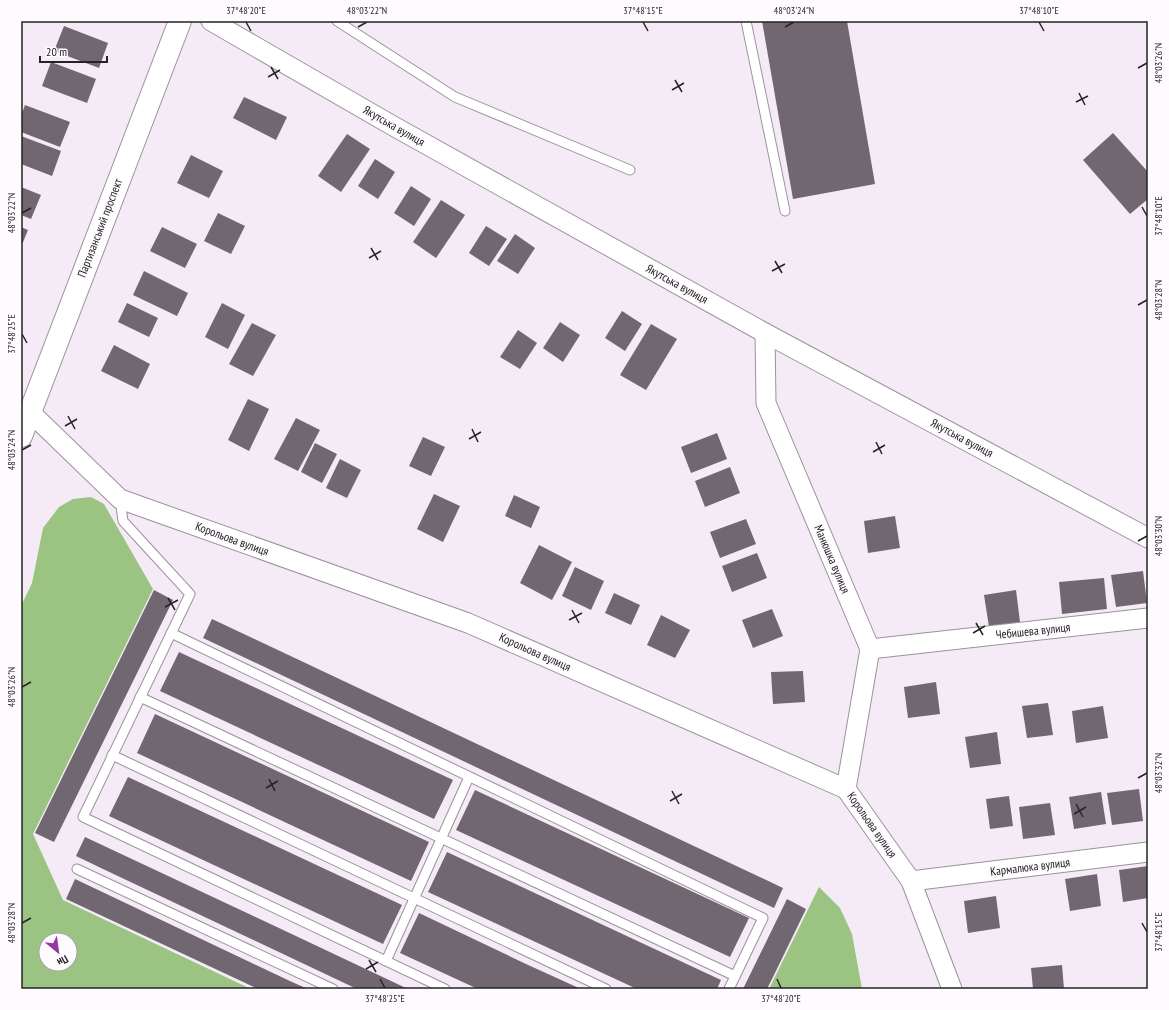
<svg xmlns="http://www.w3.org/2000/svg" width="1169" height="1010" font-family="'PT Sans Narrow',sans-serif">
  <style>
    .forest { fill: #9bc482; fill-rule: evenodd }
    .building { fill: #706771 }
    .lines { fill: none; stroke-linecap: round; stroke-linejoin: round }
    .lane-casing { stroke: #9c929d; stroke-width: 11 }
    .street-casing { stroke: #9c929d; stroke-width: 21 }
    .secondary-casing { stroke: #9c929d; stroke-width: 24 }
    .lane { stroke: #fff; stroke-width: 9 }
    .street { stroke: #fff; stroke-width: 19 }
    .secondary { stroke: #fff; stroke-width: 22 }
    .ticks { fill: none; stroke: #262226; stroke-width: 1.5 }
    .labels { text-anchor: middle; stroke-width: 4; stroke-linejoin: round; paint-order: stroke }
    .street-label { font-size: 12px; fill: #262226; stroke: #fdfbfe }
    .neatline { fill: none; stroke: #262226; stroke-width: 1.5 }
    .ticks-label { font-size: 10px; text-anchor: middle; fill: #262226 }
  </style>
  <rect width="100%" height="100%" fill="#f5ebf7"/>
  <g class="forest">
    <path d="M91 497 104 504 153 589 33 834 63 900 251 989H21V606L32 583 43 528 59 507 73 499ZM46 940H70V964H46Z"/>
    <polygon points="819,887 840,908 852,934 862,989 769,989"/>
  </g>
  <g class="building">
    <polygon points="762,21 847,21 875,184 793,199"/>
    <polygon points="64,26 108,43 99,68 54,51"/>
    <polygon points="51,62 96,79 87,103 42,86"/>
    <polygon points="244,97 287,117 276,140 233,118"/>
    <polygon points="25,105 70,122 60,147 21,132 21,116"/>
    <polygon points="1113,133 1148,172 1148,199 1130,214 1083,160"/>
    <polygon points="347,134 370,149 341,192 318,176"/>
    <polygon points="21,136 61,151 52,176 21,164"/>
    <polygon points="191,155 223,171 209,198 177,183"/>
    <polygon points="375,159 395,172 378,199 358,186"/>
    <polygon points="411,186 431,199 414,226 394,213"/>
    <polygon points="21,187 41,195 31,219 21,215"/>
    <polygon points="441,200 465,215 436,258 413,242"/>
    <polygon points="218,213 245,226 231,254 204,241"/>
    <polygon points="486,226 507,239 489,266 469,253"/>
    <polygon points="21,227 28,230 21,247"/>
    <polygon points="162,227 197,244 185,268 150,251"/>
    <polygon points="515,234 535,248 518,274 497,261"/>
    <polygon points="144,271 188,293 177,316 133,295"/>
    <polygon points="127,303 158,318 149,337 118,322"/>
    <polygon points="222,303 245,315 228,349 205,337"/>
    <polygon points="622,311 642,324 625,351 605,338"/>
    <polygon points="560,322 580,335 563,362 543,348"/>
    <polygon points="252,323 276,335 253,376 229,364"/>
    <polygon points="651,324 677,339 646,390 620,375"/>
    <polygon points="518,330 537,343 520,369 500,357"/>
    <polygon points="114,345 150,364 138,389 101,371"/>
    <polygon points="248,399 269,409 249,451 228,440"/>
    <polygon points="296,418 320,430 298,471 274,459"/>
    <polygon points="717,433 727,459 691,473 681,447"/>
    <polygon points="423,437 445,447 431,476 409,466"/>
    <polygon points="315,443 337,454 322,483 301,472"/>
    <polygon points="340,459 361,470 347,498 326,488"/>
    <polygon points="730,467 740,493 705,507 695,481"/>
    <polygon points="434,494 460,506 443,542 417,529"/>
    <polygon points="514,495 540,507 531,528 505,516"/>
    <polygon points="895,516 900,548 868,553 864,521"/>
    <polygon points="746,519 756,544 720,558 710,532"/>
    <polygon points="539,545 572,562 552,600 520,583"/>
    <polygon points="757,553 767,578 732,592 722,566"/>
    <polygon points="575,567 604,581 591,610 562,596"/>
    <polygon points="1143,571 1147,603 1116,607 1111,575"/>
    <polygon points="1104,578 1107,609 1062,614 1059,582"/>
    <polygon points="154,590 173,600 54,842 35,833"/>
    <polygon points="1016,590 1020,622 989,627 984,595"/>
    <polygon points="614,593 640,605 631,625 605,613"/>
    <polygon points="772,609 783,636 753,648 742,620"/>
    <polygon points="661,615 690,630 675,658 647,645"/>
    <polygon points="212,619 783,888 774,908 203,638"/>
    <polygon points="179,652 453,780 434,819 160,691"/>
    <polygon points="803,671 805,702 773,704 771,672"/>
    <polygon points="936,682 940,714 908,718 904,687"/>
    <polygon points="1048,703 1053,735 1027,738 1022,706"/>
    <polygon points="1103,706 1108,738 1076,743 1072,711"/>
    <polygon points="155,714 429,842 411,881 137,753"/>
    <polygon points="997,732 1001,764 970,768 965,737"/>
    <polygon points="128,777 402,905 383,944 109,816"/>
    <polygon points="1139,789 1143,821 1112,825 1107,793"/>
    <polygon points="475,790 749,918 730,957 456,830"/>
    <polygon points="1101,792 1106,824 1074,829 1069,797"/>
    <polygon points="1009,796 1013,826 990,829 986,799"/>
    <polygon points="1050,803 1055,835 1023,839 1019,807"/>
    <polygon points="85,837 315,945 408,989 357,989 103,869 76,856"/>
    <polygon points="447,852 721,980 717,989 637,989 428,892"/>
    <polygon points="1148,866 1148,898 1123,902 1119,870"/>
    <polygon points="1097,874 1101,906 1070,911 1065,879"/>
    <polygon points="75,879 292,982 308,989 258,989 66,899"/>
    <polygon points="996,896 1000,928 968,933 964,901"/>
    <polygon points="787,899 806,909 774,975 767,989 743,989"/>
    <polygon points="419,913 526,964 581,989 478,989 467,984 400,953"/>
    <polygon points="1062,965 1064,989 1033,989 1031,968"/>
  </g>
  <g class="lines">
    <g class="lane-casing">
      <g id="lane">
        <polyline points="337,21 455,97 630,170"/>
        <polyline points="746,21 785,211"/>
        <polyline points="120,499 123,521 190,594 83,817 445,989"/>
        <polyline points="171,633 763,918 729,989"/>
        <polyline points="140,697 735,976"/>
        <polyline points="112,755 606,989"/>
        <polyline points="77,869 333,989"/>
        <polyline points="386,961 469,777"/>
      </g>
    </g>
    <g class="street-casing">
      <g id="street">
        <polyline points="211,21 395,127 765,333 1148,538"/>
        <polyline points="765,333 766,403 870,649 846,789"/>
        <polyline points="30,412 120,499 468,623 846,789 911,881 952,989"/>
        <polyline points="870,649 1148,618"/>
        <polyline points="911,881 1148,852"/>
      </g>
    </g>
    <g class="secondary-casing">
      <polyline id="secondary" points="21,436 180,21"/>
    </g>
    <use href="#lane" class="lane"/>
    <use href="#street" class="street"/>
    <use href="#secondary" class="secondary"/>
  </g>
  <path class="ticks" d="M246 22 251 31M643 22 648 31M1039 22 1044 31M358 27 367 22M785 27 794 22M271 67 278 79M1138 68 1147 63M268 77 280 70M675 80 682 92M672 90 684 83M1079 93 1085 105M1076 102 1088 96M1142 207 1147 216M22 213 31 208M371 248 378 260M369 258 381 251M775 261 782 273M772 271 785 264M1138 305 1147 300M22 334 27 343M68 416 75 429M65 426 77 419M472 429 478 442M469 439 481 432M876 442 882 454M22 450 31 445M873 452 885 445M1138 541 1147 536M168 598 175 610M165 607 178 600M572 610 579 623M569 620 582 613M976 623 983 635M973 633 985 626M22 687 31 682M1138 778 1147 773M269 779 275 791M266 788 278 781M672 791 679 804M670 801 682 794M1076 804 1083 817M1074 814 1086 807M22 923 31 918M1142 923 1147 932M369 960 376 972M366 969 378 962M380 979 385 988M777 979 781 988"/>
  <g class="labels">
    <g class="street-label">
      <text transform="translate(394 126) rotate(30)" y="4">Якутська вулиця</text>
      <text transform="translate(100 228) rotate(-69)" y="4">Партизанський проспект</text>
      <text transform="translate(677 284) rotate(29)" y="4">Якутська вулиця</text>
      <text transform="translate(962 438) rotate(28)" y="4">Якутська вулиця</text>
      <text transform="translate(232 539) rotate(20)" y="4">Корольова вулиця</text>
      <text transform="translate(832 559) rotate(67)" y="4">Манюшка вулиця</text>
      <text transform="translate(1033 631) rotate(-6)" y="4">Чебишева вулиця</text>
      <text transform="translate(535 652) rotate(24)" y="4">Корольова вулиця</text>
      <text transform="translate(872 825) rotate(55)" y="4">Корольова вулиця</text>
      <text transform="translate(1030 867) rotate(-7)" y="4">Кармалюка вулиця</text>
    </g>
  </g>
  <rect width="1169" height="1010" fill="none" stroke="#fdfbfe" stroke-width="44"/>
  <g transform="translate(58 952) rotate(151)"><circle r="19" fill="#fdfbfe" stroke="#a7a4a8"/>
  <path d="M0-3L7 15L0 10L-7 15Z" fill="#9538a1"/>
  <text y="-6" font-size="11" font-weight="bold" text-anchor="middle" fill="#262226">Пн</text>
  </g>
  <path d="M40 56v6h67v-6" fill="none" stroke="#262226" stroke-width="2"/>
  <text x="46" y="56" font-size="12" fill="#262226" stroke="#fdfbfe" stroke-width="3" paint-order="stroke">20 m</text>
  <rect x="22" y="22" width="1125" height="966" class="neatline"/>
  <g class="ticks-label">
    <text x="246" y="14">37°48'20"E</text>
    <text x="367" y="14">48°03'22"N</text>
    <text x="643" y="14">37°48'15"E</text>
    <text x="794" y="14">48°03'24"N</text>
    <text x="1039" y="14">37°48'10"E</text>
    <text transform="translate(1158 63) rotate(-90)" y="4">48°03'26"N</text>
    <text transform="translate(11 213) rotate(-90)" y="4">48°03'22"N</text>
    <text transform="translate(1158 216) rotate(-90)" y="4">37°48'10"E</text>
    <text transform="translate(1158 300) rotate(-90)" y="4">48°03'28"N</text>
    <text transform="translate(11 334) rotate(-90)" y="4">37°48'25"E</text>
    <text transform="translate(11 450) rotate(-90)" y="4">48°03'24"N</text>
    <text transform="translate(1158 536) rotate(-90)" y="4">48°03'30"N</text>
    <text transform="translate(11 687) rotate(-90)" y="4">48°03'26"N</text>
    <text transform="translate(1158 773) rotate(-90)" y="4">48°03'32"N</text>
    <text transform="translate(11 923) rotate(-90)" y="4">48°03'28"N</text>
    <text transform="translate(1158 932) rotate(-90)" y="4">37°48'15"E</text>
    <text x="385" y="1002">37°48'25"E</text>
    <text x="781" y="1002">37°48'20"E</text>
  </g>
</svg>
